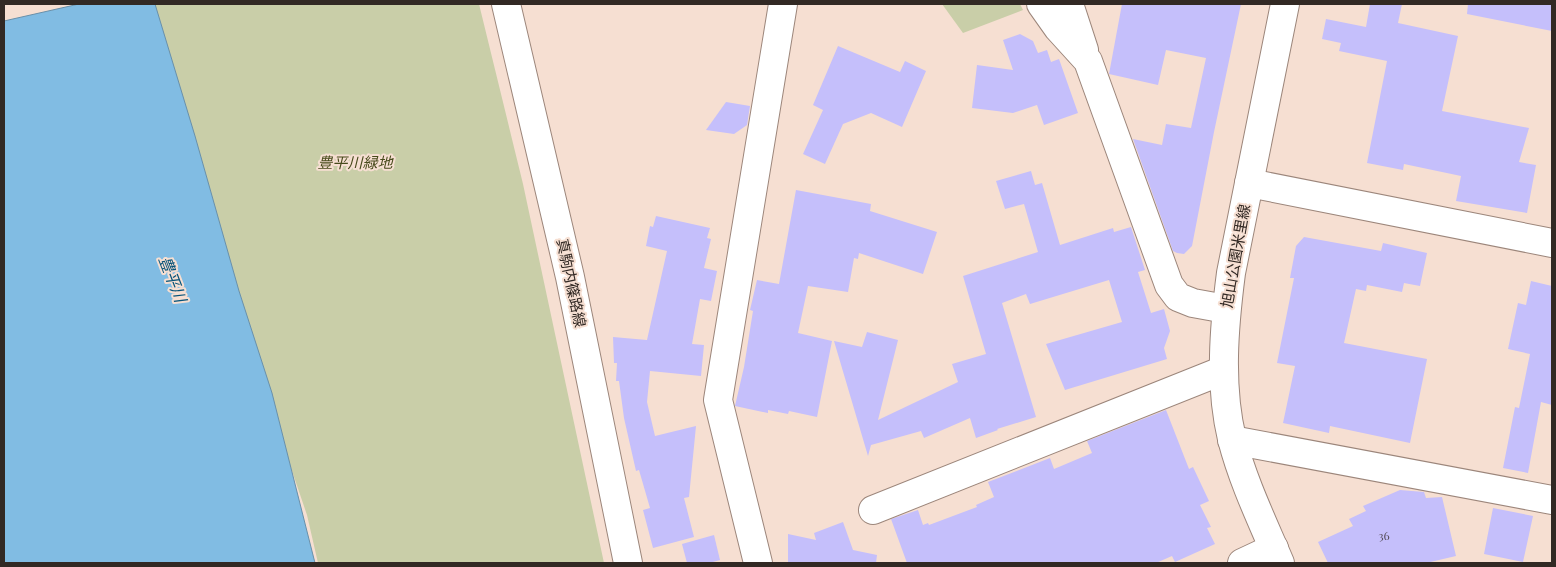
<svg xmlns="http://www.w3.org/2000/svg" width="1556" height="567" font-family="'Playfair Display','Noto Sans JP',serif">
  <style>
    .green { fill: #c9cea8 }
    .water { fill: #81bce3; stroke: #6990aa }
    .pier { fill: #f6dfd2 }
    .building { fill: #c5bffb }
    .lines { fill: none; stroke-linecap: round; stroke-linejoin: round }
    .minor-casing { stroke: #9c867b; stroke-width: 30 }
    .primary-casing { stroke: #9c867b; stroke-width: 30 }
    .minor { stroke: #fff; stroke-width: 28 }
    .primary { stroke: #fff; stroke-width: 28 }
    .labels { text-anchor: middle; stroke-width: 4; stroke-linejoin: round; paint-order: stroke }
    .number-label { font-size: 12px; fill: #574e5a }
    .park-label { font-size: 15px; font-style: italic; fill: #474a1b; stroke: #f6dfd2 }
    .street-label { font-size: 15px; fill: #322924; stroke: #f6dfd2 }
    .water-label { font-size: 16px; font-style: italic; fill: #075379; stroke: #f6dfd2 }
  </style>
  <rect width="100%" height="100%" fill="#f6dfd2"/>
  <g class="green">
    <polygon points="133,4 479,4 523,184 604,563 318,563 307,515"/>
    <polygon points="942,4 1020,4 1023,10 963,33"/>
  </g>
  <polygon class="water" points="79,4 155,4 195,136 239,291 272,393 315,563 4,563 4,21"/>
  <polygon class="pier" points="4,4 71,4 4,17"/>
  <g class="building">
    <polygon points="1122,4 1241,4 1214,132 1192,246 1184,254 1177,253 1173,251 1133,139 1162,145 1166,124 1191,128 1206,58 1166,50 1158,85 1109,74"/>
    <polygon points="1370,4 1402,4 1398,23 1458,36 1442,111 1529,128 1519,162 1536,165 1527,213 1456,201 1461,176 1404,164 1403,170 1367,163 1387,61 1339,51 1341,43 1322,39 1326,19 1366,27"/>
    <polygon points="1468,4 1552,4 1552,31 1467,14"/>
    <polygon points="1020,34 1033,41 1038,53 1047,50 1051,62 1059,59 1078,113 1044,125 1037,105 1013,113 972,108 977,65 1013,70 1003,40"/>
    <polygon points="838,46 900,72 905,61 926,71 902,127 871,113 843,124 825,164 803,154 823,110 813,105"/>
    <polygon points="726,102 750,106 747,125 734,134 706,130"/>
    <polygon points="1031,171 1035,185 1042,183 1060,245 1113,228 1114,232 1131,227 1145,270 1138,272 1151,313 1164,309 1170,331 1164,348 1167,359 1065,390 1046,344 1122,322 1109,280 1030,304 1026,294 1002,303 1036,417 997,429 998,430 976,438 970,418 924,438 921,431 871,445 868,456 834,341 862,347 867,332 898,340 878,420 958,382 952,364 986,354 963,276 1038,252 1024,204 1005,209 996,181"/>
    <polygon points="796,190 871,204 870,211 937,232 923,274 859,253 858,259 854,258 848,292 808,286 798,333 832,341 817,417 789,411 788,414 768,410 768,413 735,406 744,367 753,311 750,310 757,280 779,284"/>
    <polygon points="656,216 710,228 707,238 711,239 704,268 717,271 711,301 700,299 692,344 704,345 701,376 650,371 647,402 655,436 696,426 689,497 684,498 694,537 653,548 643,510 650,508 639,470 636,471 624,418 619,381 616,381 617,363 614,363 613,337 647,340 667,251 646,246 650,226 653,227"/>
    <polygon points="1304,237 1381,251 1383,243 1427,253 1420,286 1404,283 1402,292 1367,285 1366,291 1356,289 1344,343 1427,359 1410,443 1330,426 1329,433 1283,423 1295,366 1277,363 1294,278 1290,278 1296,246"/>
    <polygon points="1531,281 1552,286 1552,405 1541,402 1528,473 1503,468 1515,407 1519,408 1530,354 1508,349 1518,303 1526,305"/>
    <polygon points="1166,410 1189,469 1193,467 1209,501 1200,505 1211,527 1207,528 1215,544 1175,562 1172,556 1156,563 907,563 891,519 918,510 923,525 928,523 929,525 977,507 976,505 994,497 988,482 1050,458 1054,469 1092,453 1087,441"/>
    <polygon points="1400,490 1424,492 1426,498 1442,497 1456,556 1426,563 1328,563 1318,542 1353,526 1349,519 1366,511 1363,506"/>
    <polygon points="1493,508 1533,516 1523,562 1484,554"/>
    <polygon points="843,522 853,550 877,555 876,563 788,563 788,534 816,540 814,533"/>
    <polygon points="714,535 720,560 709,563 687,563 682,544"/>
  </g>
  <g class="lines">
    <g class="minor-casing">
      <g id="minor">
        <polyline points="1041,4 1058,28 1088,61 1169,285 1178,297 1193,303 1226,309"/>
        <polyline points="1069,4 1084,50"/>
        <polyline points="1249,183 1552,243"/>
        <polyline points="1232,440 1552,500"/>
        <polyline points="873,510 1224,370"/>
        <polyline points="758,563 718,400 783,4"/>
        <polyline points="1242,563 1274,548"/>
      </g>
    </g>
    <g class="primary-casing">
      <g id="primary">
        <polyline points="506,4 570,277 628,563"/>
        <path d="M1280 563C1263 523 1243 482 1232 439 1219 385 1224 327 1231 273L1285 4"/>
      </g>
    </g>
    <use href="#minor" class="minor"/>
    <use href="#primary" class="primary"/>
  </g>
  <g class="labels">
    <g class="number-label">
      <text x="1384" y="540">36</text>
    </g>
    <g class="park-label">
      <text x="355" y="168">豊平川緑地</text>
    </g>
    <g class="street-label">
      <text transform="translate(1236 256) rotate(-80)" y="5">旭山公園米里線</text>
      <text transform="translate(571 283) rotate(78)" y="5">真駒内篠路線</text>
    </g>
    <g class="water-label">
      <text transform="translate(173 279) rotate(69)" y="6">豊平川</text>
    </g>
  </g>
  <rect width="1556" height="567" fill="none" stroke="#322924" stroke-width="10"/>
</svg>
